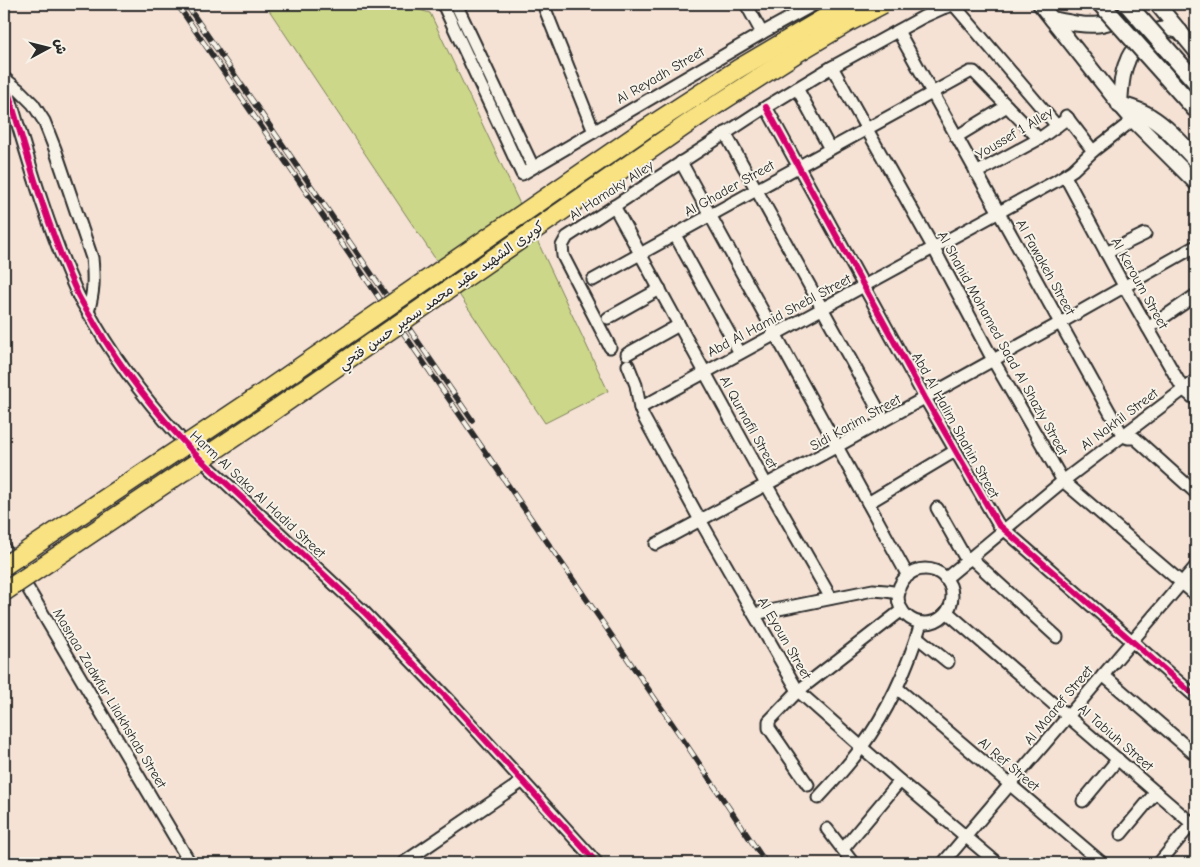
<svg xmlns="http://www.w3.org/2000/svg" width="1200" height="867" font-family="'Comic Neue','Playpen Sans Arabic',sans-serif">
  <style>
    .green { fill: #cdd78a; stroke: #7c815a }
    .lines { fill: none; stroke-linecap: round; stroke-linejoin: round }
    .minor-casing { stroke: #2b2b2b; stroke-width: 15 }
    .tertiary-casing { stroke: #2b2b2b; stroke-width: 18 }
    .secondary-casing { stroke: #2b2b2b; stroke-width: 20 }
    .minor { stroke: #f7f3e8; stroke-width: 11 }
    .tertiary { stroke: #f7f3e8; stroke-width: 14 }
    .secondary { stroke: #f7f3e8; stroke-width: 16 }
    .rail-casing { stroke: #2b2b2b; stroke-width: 5.5 }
    .rail { stroke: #f7f3e8; stroke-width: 4; stroke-dasharray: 11; stroke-linecap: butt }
    .secondary-bridge-casing { stroke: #2b2b2b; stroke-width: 20; stroke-linecap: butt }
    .primary-bridge-casing { stroke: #2b2b2b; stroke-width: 21; stroke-linecap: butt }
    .secondary-bridge { stroke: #f7f3e8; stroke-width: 16 }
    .primary-bridge { stroke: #f8e281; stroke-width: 18 }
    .cycleway-casing { stroke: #f7f3e8; stroke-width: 9 }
    .cycleway { stroke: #d6006c; stroke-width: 6 }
    .labels { text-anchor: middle; stroke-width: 4; stroke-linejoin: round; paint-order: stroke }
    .street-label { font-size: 14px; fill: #2b2b2b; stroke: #f7f3e8 }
  </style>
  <rect width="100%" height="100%" fill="#f5e2d5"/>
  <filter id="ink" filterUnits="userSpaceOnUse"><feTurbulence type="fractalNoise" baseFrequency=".02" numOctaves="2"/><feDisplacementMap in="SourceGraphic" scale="10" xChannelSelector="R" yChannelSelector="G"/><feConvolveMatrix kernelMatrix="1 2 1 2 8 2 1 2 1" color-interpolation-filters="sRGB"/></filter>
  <g filter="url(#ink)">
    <polygon class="green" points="265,4 407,4 413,8 430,13 608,391 545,423"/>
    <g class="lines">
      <g class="minor-casing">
        <g id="minor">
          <polyline points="443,4 522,174 762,33 815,4"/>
          <polyline points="456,4 533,167"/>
          <polyline points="543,4 594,132"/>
          <polyline points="746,4 762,33"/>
          <polyline points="954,5 1057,126"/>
          <polyline points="898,31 1123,436 1128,438 1135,438 1196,493"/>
          <polyline points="832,67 933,247 993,360 1063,481 1196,595"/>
          <path d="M4 78C26 151 46 225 78 295 83 305 90 314 95 324 123 372 157 414 195 454L364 612 449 700 597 863"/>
          <path d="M4 78 19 90 33 104 44 121 55 149 92 258C94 279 94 292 88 312"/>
          <polyline points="797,88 830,149"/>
          <polyline points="766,107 925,398 998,524 1196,697"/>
          <polyline points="1066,116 1093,151"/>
          <polyline points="725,133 884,420"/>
          <polyline points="956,137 1007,106"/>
          <polyline points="681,162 908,576"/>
          <polyline points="976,173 1039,139 1068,118"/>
          <polyline points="1065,176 1124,286 1183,389 1196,400"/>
          <polyline points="614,206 766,484 831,598"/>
          <polyline points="675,235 740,353"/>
          <polyline points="1106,253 1145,234"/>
          <polyline points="593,280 970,72 974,72 1039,139"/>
          <polyline points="608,318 660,289"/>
          <polyline points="1148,328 1196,295"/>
          <polyline points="610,347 563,256 562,246 567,237 766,107 832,67 923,17 943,8 956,4"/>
          <polyline points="627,354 679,325"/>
          <polyline points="628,365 636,385 640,408 643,416 700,520 798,691 900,781 997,863"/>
          <polyline points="640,408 1056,181 1073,170 1093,151 1133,120"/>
          <polyline points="868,503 955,451"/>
          <polyline points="937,508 967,561"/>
          <polyline points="656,544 836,447 1060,323 1196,246"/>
          <polyline points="4,548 190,863"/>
          <polyline points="971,558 1057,637"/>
          <circle cx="925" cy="596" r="27"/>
          <polyline points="945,579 1063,481 1196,380"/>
          <polyline points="947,612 1196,827"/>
          <polyline points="754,614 873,590 886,591 899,593"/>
          <polyline points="917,637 948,662"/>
          <polyline points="1103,675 1196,755"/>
          <polyline points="897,688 1102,863"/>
          <polyline points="808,785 769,728 769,721 798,691 902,610"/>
          <path d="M818 798C833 782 848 766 861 748 889 710 908 667 921 623"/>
          <polyline points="1083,801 1118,759"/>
          <polyline points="827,829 853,863"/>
          <polyline points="1121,834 1156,792"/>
          <polyline points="843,849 900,781"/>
          <polyline points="403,863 523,781"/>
          <polyline points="943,863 1196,566"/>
          <polyline points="1159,863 1196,819"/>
        </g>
      </g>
      <g class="tertiary-casing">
        <g id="tertiary">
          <polyline points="1040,4 1120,105 1133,120 1196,183"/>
          <polyline points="1157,4 1196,51"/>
          <path d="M1052 19C1086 26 1110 32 1136 4"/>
          <path d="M1120 105C1121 91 1121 75 1127 62 1129 55 1133 50 1138 45 1151 32 1160 25 1180 31"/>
        </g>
      </g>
      <g class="secondary-casing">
        <path id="secondary" d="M1120 105C1130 108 1141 111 1150 117 1168 128 1182 145 1196 160"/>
      </g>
      <use href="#minor" class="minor"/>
      <use href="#tertiary" class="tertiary"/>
      <use href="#secondary" class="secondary"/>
      <g class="rail-casing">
        <g id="rail">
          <polyline points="177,4 680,735 766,863"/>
          <polyline points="186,4 472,420"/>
        </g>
      </g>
      <use href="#rail" class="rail"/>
      <g class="secondary-bridge-casing">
        <g id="secondary-bridge">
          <polyline points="1101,4 1196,110"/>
          <polyline points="1127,4 1196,82"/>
        </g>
      </g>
      <g class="primary-bridge-casing">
        <g id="primary-bridge">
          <polyline points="4,566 248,403 644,130 738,69 848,4"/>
          <polyline points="4,592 263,418 696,118 797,53 849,22 883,4"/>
        </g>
      </g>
      <use href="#secondary-bridge" class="secondary-bridge"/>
      <use href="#primary-bridge" class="primary-bridge"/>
      <g class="cycleway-casing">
        <g id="cycleway">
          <path d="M4 78C26 151 46 225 78 295 83 305 90 314 95 324 123 372 157 414 195 454L364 612 449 700 597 863"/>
          <polyline points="766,107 925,398 998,524 1196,697"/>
        </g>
      </g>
      <use href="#cycleway" class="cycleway"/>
    </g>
  </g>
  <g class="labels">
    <g class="street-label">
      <text transform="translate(660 75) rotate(-30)" y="5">Al Reyadh Street</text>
      <text transform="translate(1014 133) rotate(-31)" y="5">Youssef 1 Alley</text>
      <text transform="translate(729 188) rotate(-29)" y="5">Al Ghader Street</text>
      <text transform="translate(611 190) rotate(-33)" y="5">Al Hamaky Alley</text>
      <text transform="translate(1046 267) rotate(61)" y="5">Al Fawakeh Street</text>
      <text transform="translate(1140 283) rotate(61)" y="5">Al Keroum Street</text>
      <text transform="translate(441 295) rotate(-35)" y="5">كوبرى الشهيد عقيد محمد سمير حسن فتحي</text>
      <text transform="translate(779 315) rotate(-28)" y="5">Abd Al Hamid Shebl Street</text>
      <text transform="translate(1003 343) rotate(61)" y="5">Al Shahid Mohamed Saad Al Shazly Street</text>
      <text transform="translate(1119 419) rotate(-37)" y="5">Al Nakhil Street</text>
      <text transform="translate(749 422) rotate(61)" y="5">Al Qurnafil Street</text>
      <text transform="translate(855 422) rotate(-29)" y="5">Sidi Karim Street</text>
      <text transform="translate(956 425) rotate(61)" y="5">Abd Al Halim Shahin Street</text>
      <text transform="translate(258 494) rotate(43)" y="5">Harm Al Saka Al Hadid Street</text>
      <text transform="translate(785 638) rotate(60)" y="5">Al Eyoun Street</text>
      <text transform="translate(110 698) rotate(59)" y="5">Masnaa Zadwfur Lilakhshab Street</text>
      <text transform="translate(1058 705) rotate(-50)" y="5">Al Maaref Street</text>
      <text transform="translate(1116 737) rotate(41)" y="5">Al Tabiuh Street</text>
      <text transform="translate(1009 764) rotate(40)" y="5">Al Ref Street</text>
    </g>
  </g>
  <rect width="1200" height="867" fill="none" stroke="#f7f3e8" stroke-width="20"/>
  <rect x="10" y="10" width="1180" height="847" fill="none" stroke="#2b2b2b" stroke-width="2" filter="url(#ink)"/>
  <g transform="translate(48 48) rotate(83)" stroke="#f7f3e8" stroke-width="4" paint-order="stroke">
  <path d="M0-4L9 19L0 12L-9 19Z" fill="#2b2b2b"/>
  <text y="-8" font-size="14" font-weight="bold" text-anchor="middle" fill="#2b2b2b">ش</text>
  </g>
</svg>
